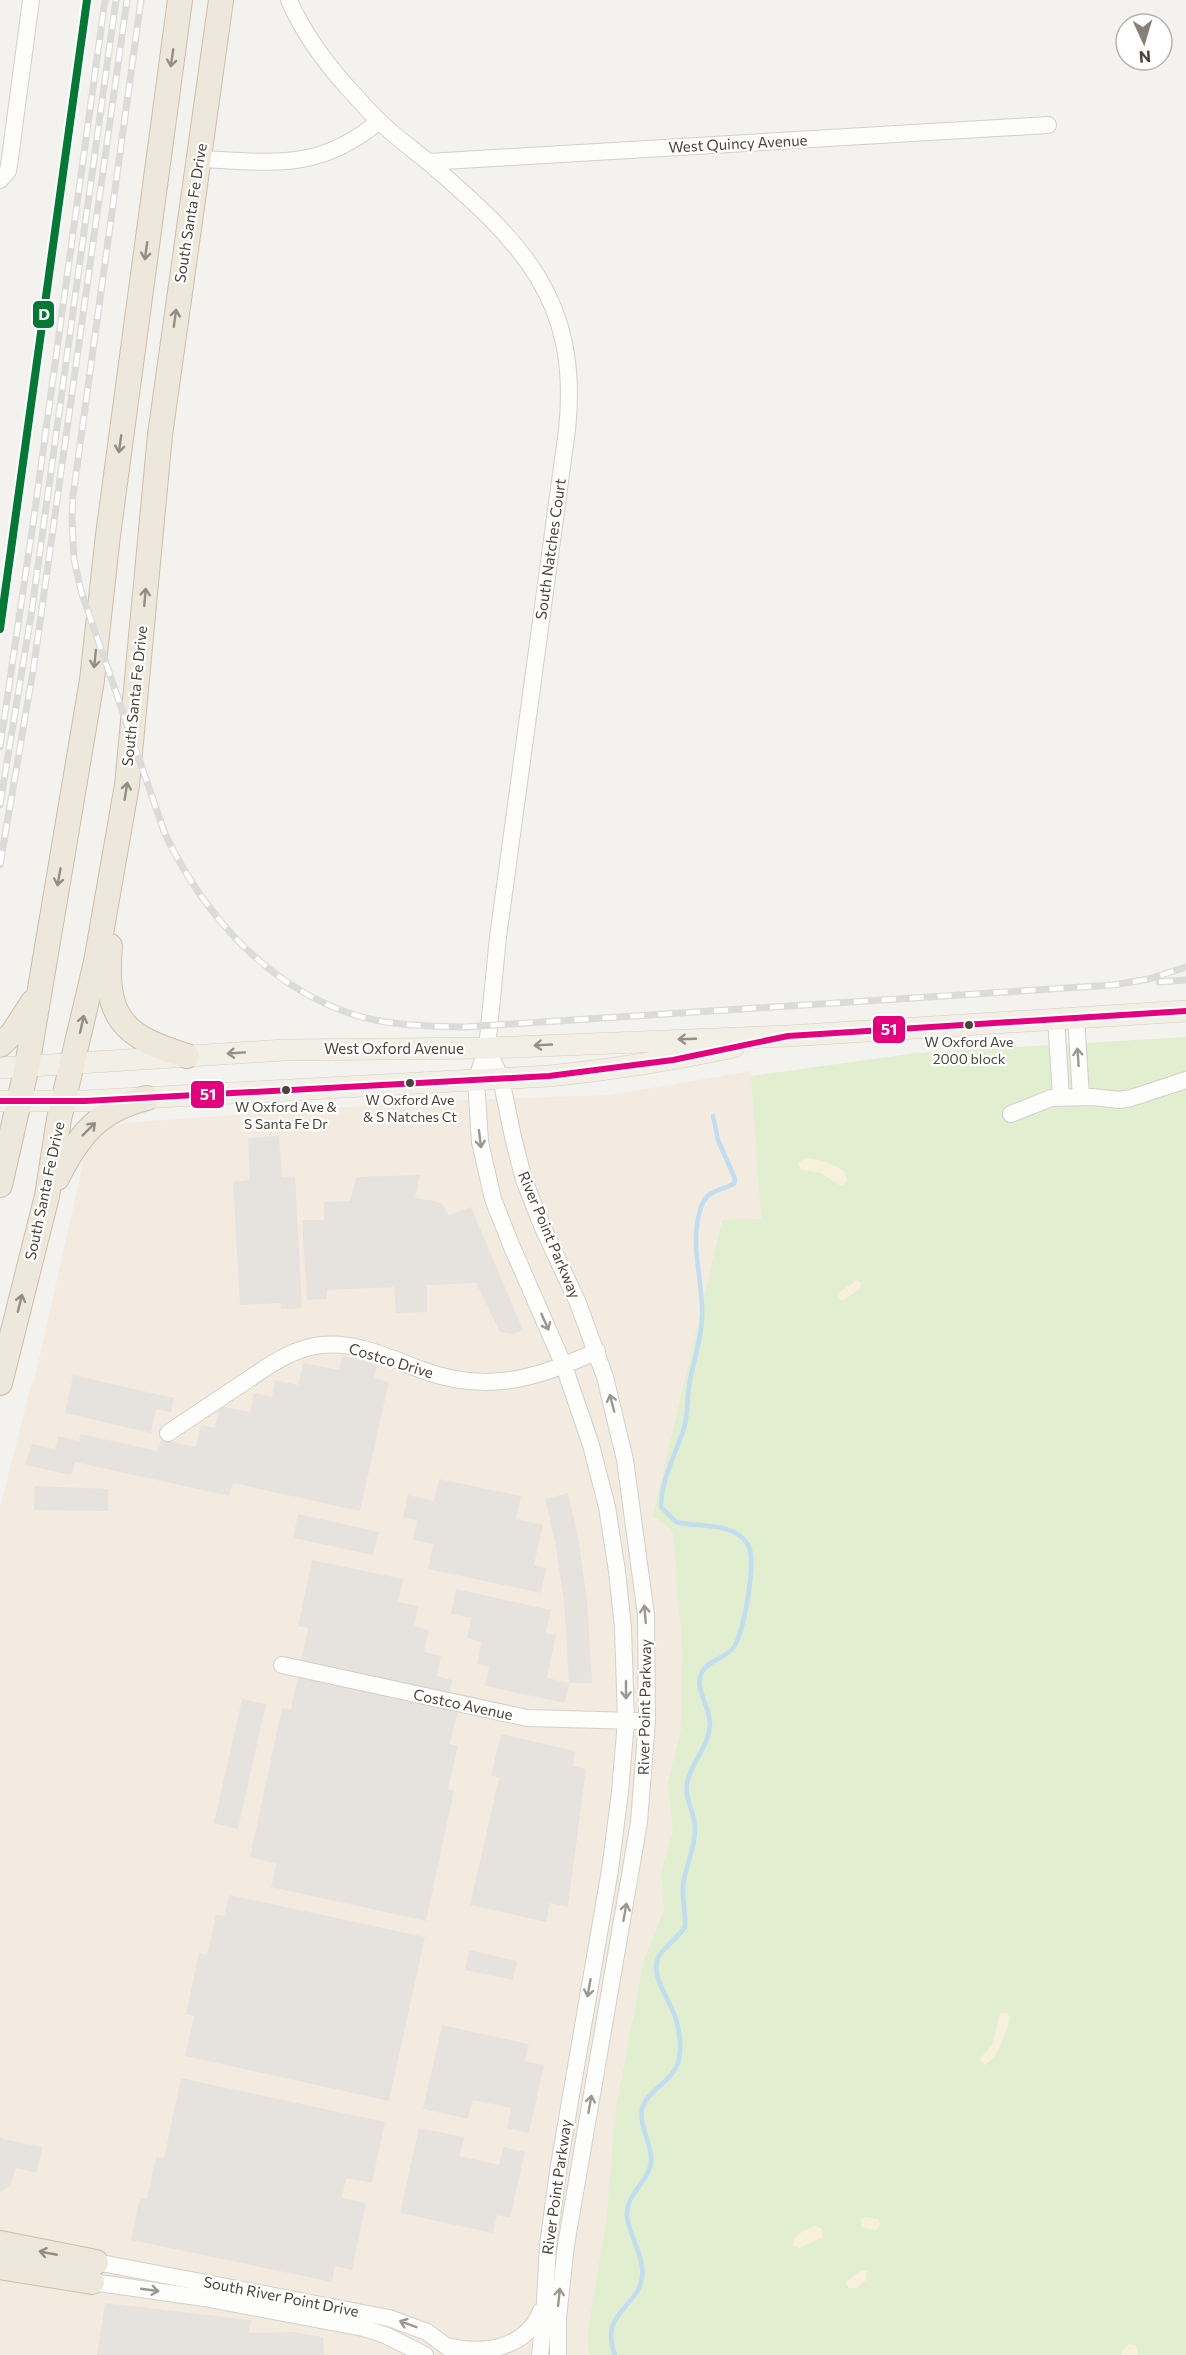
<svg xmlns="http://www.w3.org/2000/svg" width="1186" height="2355" font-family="Commissioner,sans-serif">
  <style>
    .commercial { fill: #f3ebdf }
    .green { fill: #e1eecf }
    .sand { fill: #f7f0da }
    .parking { fill: #e6e3df }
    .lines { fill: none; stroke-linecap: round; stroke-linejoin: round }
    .stream { stroke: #c0ddf1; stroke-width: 4.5 }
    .minor-casing { stroke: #d2d0cb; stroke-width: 18 }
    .major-casing { stroke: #d6cebb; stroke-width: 22 }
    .highway-casing { stroke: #ccbfa9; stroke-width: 26 }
    .minor { stroke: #fdfdfc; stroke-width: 16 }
    .major { stroke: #f2efe6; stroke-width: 21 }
    .highway { stroke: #ede8db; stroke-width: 24 }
    .rail-casing { stroke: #dbdbda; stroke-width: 7 }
    .rail { stroke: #fff; stroke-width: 4.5; stroke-dasharray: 14; stroke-linecap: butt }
    .bus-1-casing { stroke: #fff; stroke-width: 10 }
    .bus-1 { stroke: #e5007d; stroke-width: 6 }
    .rail-1-casing { stroke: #fff; stroke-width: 12 }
    .rail-1 { stroke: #047835; stroke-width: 8 }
    .oneway { stroke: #948e82 }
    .oneway2 { stroke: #969187 }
    .oneway3 { stroke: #9b9791 }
    .bus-dot { fill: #4b4439; stroke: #fff; stroke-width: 2 }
    .labels { text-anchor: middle; stroke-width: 4.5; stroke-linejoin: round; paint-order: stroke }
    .bus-label { font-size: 14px; fill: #4b4439; stroke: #fff }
    .street-label { font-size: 15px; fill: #4b4439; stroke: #fff }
    .line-badge { stroke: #fff; stroke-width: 2 }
    .badge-label { font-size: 16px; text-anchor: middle; font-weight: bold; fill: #fff }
  </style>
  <rect width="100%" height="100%" fill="#f4f2ee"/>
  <polygon class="commercial" points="751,1071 761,1220 721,1220 671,1530 673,1536 682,1647 681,1729 668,1782 673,1830 661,1872 664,1910 644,1959 616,2108 606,2221 587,2335 589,2355 0,2355 0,1508 31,1385 34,1381 85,1155 89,1145 107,1128 124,1123 432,1101 609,1095"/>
  <polygon class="green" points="1186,1037 1186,2355 589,2355 587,2335 606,2221 616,2108 644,1959 664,1910 661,1872 673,1830 668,1782 681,1729 682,1647 673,1536 671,1529 653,1516 722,1220 761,1219 751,1076 916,1053"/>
  <g class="sand">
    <path d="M805 1158C819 1159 833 1163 845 1172L847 1181 843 1185H839L821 1173 801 1170 798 1163Z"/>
    <polygon points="857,1280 861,1283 860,1289 844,1300 840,1300 837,1294"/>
    <path d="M1007 2012 1010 2018C1007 2031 996 2062 984 2065L980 2059 993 2043 1000 2013Z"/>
    <polygon points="865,2217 878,2219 880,2223 879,2227 875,2230 861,2227 861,2220"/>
    <path d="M816 2226 822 2229 823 2237 799 2248 793 2245C793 2236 807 2227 816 2226Z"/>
    <polygon points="861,2270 867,2271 866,2280 857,2288 849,2288 846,2284 847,2281"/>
    <polygon points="1129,2344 1136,2345 1138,2355 1121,2355 1123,2350"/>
  </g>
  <g class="parking">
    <polygon points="279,1136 282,1177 295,1176 302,1308 281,1309 280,1303 240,1305 233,1182 250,1180 248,1138"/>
    <polygon points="420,1175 415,1198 435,1201 442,1204 449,1215 471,1207 523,1330 513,1334 500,1332 476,1283 427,1285 427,1312 396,1313 394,1287 327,1290 327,1299 307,1300 302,1220 324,1220 324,1202 350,1201 356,1177"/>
    <polygon points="342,1356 377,1364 374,1378 389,1382 360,1511 233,1483 229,1496 75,1462 71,1475 25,1465 32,1444 55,1449 58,1436 79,1441 81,1434 158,1451 161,1440 196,1447 201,1425 215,1428 219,1406 250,1412 254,1393 272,1397 275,1380 298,1385 303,1363 339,1370"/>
    <polygon points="73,1375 174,1398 171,1412 156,1409 151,1433 65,1413"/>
    <polygon points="439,1479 521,1496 516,1519 543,1525 534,1565 546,1568 541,1593 428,1569 433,1544 413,1540 417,1521 403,1517 408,1495 434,1501"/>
    <polygon points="34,1486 108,1489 108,1511 34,1510"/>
    <polygon points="568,1493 578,1537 587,1600 592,1683 569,1683 565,1703 485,1686 489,1667 477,1664 481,1642 467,1638 471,1618 451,1614 456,1589 551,1610 546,1633 556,1635 547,1678 569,1683 564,1602 555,1541 545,1499"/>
    <polygon points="298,1514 379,1532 373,1555 293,1538"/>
    <polygon points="312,1560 403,1579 398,1602 418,1606 414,1626 429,1630 424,1652 441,1656 437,1676 452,1680 448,1701 460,1704 450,1744 458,1746 448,1789 454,1791 426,1921 271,1887 276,1864 250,1857 282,1708 291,1709 308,1628 298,1626"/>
    <polygon points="242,1699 266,1704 238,1829 214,1823"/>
    <polygon points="501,1734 575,1751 573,1766 586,1769 568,1907 550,1903 546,1922 470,1905 499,1778 491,1775"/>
    <polygon points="229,1895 425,1937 389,2101 185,2056 194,2016 186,2014 199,1953 207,1955 216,1915 224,1916"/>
    <polygon points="469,1950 517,1961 513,1980 465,1970"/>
    <polygon points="442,2025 529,2044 525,2061 544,2065 529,2133 507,2128 511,2108 473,2100 468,2119 423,2109"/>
    <polygon points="181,2078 385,2122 372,2183 346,2178 342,2198 366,2203 352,2270 335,2266 332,2282 131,2240 140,2198 147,2199 156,2157 164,2158"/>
    <polygon points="419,2128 464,2137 460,2156 499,2165 503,2147 525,2152 510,2218 497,2215 493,2233 400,2213"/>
    <polygon points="0,2137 3,2139 42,2147 37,2173 16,2168 11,2185 0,2193"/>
    <polygon points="105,2303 251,2320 249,2333 292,2332 323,2337 324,2355 97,2355"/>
  </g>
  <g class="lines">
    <path class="stream" d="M615 2355C599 2313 637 2308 642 2278 645 2256 629 2237 627 2216 625 2195 648 2183 651 2163 653 2145 639 2128 642 2109 647 2090 672 2082 678 2063 683 2048 679 2024 672 2009 666 1994 651 1975 658 1958 662 1948 678 1938 685 1927 686 1913 682 1900 683 1886 685 1866 696 1848 695 1828 695 1813 684 1798 687 1784 690 1763 708 1749 710 1725 711 1708 693 1687 702 1672 708 1660 726 1658 734 1647 744 1633 757 1560 748 1545 735 1521 698 1528 676 1522L661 1507C661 1479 676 1454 684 1428 688 1415 687 1400 689 1387 692 1364 701 1342 702 1319 704 1285 690 1248 699 1214 705 1190 714 1193 734 1184L735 1179 718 1140 713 1116"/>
    <g class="minor-casing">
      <g id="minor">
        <path d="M289 0C303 33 324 61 347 87 358 98 367 110 378 120 393 135 411 148 427 161 520 241 581 298 567 430L498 937 487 1048 476 1081 480 1142 493 1199 512 1247 564 1366 591 1445 607 1507 617 1571 623 1628 626 1721 620 1792 610 1870 558 2171 548 2245 544 2319 540 2355"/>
        <path d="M199 159C272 162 319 172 379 121"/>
        <polyline points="428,162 1048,125"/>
        <polyline points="0,180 8,171 10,158 31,0"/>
        <polyline points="1076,1017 1081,1097"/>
        <polyline points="1056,1018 1061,1097"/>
        <polyline points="487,1048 501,1079 513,1137 524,1180 543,1228 578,1303 605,1377 625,1460 646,1615 647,1721 639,1822 566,2245 558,2318 558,2355"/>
        <polyline points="1011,1114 1051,1098 1093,1097 1119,1100 1131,1098 1186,1080"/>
        <path d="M168 1433C192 1417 216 1401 240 1385 266 1368 289 1349 321 1345 356 1341 390 1358 422 1370 486 1394 537 1379 597 1351"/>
        <polyline points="282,1665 527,1718 636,1721"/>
        <polyline points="96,2262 389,2318 427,2332 458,2355"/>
        <polyline points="92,2282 204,2298 363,2328 385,2335 425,2355"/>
        <path d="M447 2346C483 2355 526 2349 541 2311"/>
      </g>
    </g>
    <g class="major-casing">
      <g id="major">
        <polyline points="0,1068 284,1050 487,1048 788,1036 1186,1011"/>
        <path d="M0 1101H85L549 1076C611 1070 673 1060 734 1047"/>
      </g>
    </g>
    <g class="highway-casing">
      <g id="highway">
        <path d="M110 946C104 1017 121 1036 187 1056"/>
        <polyline points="0,1045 12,1034 33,1002"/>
        <path d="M57 1178C79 1135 98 1110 147 1098"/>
        <polyline points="0,1185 27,1066 92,680 108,535 180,0"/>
        <polyline points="0,1383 47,1196 59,1119 96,962 127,785 160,435 221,0"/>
        <polyline points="0,2243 96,2262"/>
        <polyline points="0,2267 92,2282"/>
      </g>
    </g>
    <use href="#minor" class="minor"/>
    <use href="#major" class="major"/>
    <use href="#highway" class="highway"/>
    <g class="rail-casing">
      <g id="rail">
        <path d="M141 0 73 496 72 518 74 559 81 591 165 834C204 915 267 987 355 1015 390 1026 428 1026 464 1027L1113 985 1149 979 1186 967"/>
        <polyline points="0,747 34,517 105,0"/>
        <polyline points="0,805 32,609 116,0"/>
        <polyline points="0,865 34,665 127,0"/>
        <polyline points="1159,982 1186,980"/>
      </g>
    </g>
    <use href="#rail" class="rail"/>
    <g class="bus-1-casing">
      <polyline id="bus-1" points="0,1101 85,1101 549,1076 673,1060 788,1036 1186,1011"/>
    </g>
    <use href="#bus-1" class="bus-1"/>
    <g class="rail-1-casing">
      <polyline id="rail-1" points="0,629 87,0"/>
    </g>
    <use href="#rail-1" class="rail-1"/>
  </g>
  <defs><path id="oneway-shaft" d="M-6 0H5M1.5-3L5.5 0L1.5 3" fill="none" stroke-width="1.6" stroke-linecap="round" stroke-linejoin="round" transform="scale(1.5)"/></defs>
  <g class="oneway">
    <use href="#oneway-shaft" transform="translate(172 58) rotate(98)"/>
    <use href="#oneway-shaft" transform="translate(146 251) rotate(98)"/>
    <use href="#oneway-shaft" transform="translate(175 318) rotate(-82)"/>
    <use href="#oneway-shaft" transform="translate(120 444) rotate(98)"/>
    <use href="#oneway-shaft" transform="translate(145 597) rotate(-85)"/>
    <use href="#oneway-shaft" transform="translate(95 659) rotate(96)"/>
    <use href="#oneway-shaft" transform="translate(126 791) rotate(-81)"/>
    <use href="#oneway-shaft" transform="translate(59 877) rotate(100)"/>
    <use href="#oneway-shaft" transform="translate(82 1024) rotate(-77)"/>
    <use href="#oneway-shaft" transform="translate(89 1129) rotate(-45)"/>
    <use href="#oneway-shaft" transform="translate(20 1303) rotate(-76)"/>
    <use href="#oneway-shaft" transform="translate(48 2253) rotate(-169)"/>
  </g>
  <g class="oneway2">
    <use href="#oneway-shaft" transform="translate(687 1039) rotate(178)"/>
    <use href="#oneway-shaft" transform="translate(543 1045) rotate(177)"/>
    <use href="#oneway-shaft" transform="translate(236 1053) rotate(176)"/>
  </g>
  <g class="oneway3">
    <use href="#oneway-shaft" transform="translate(1078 1057) rotate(-94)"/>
    <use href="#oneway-shaft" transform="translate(480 1139) rotate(83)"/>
    <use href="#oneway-shaft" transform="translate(545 1322) rotate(66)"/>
    <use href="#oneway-shaft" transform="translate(612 1403) rotate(-105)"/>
    <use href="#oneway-shaft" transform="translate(645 1614) rotate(-95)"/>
    <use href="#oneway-shaft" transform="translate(626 1690) rotate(90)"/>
    <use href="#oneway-shaft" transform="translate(625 1912) rotate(-80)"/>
    <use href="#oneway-shaft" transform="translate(589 1988) rotate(100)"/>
    <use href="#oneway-shaft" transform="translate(590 2104) rotate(-80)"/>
    <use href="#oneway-shaft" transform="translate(150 2290) rotate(8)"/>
    <use href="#oneway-shaft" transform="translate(559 2297) rotate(-84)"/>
    <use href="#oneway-shaft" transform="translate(408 2324) rotate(-160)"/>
  </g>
  <g class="bus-dot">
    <circle cx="969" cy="1025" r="5"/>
    <circle cx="410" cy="1083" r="5"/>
    <circle cx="286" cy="1090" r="5"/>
  </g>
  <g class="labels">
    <g class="bus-label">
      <text x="969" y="1047">W Oxford Ave<tspan x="969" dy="17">2000 block</tspan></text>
      <text x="410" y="1105">W Oxford Ave<tspan x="410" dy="17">&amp; S Natches Ct</tspan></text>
      <text x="286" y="1112">W Oxford Ave &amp;<tspan x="286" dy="17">S Santa Fe Dr</tspan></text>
    </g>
    <g class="street-label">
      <text transform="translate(738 144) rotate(-3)" y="5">West Quincy Avenue</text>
      <text transform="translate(191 213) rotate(-81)" y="5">South Santa Fe Drive</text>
      <text transform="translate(551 549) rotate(-82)" y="5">South Natches Court</text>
      <text transform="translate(135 696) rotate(-84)" y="5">South Santa Fe Drive</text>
      <text x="394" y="1054">West Oxford Avenue</text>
      <text transform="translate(45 1191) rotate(-78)" y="5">South Santa Fe Drive</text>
      <text transform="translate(549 1235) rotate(67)" y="5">River Point Parkway</text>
      <text transform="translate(391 1361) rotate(17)" y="5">Costco Drive</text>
      <text transform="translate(463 1705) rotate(12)" y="5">Costco Avenue</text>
      <text transform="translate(645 1707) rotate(-89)" y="5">River Point Parkway</text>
      <text transform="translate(557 2187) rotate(-82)" y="5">River Point Parkway</text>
      <text transform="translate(281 2297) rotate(11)" y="5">South River Point Drive</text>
    </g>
  </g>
  <g class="line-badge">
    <rect x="32" y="300" width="23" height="29" rx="6" fill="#047835"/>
    <rect x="872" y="1015" width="34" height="29" rx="6" fill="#e5007d"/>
    <rect x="190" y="1080" width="35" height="29" rx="6" fill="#e5007d"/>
  </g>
  <g class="badge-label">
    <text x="44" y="320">D</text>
    <text x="889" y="1035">51</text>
    <text x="208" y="1100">51</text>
  </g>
  <g transform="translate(1144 42) rotate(176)"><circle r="28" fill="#ffffff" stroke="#b7b4b0" stroke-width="1.5"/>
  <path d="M0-4.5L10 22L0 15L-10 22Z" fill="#868178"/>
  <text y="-9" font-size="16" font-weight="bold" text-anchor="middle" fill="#4b4439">N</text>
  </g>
</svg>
